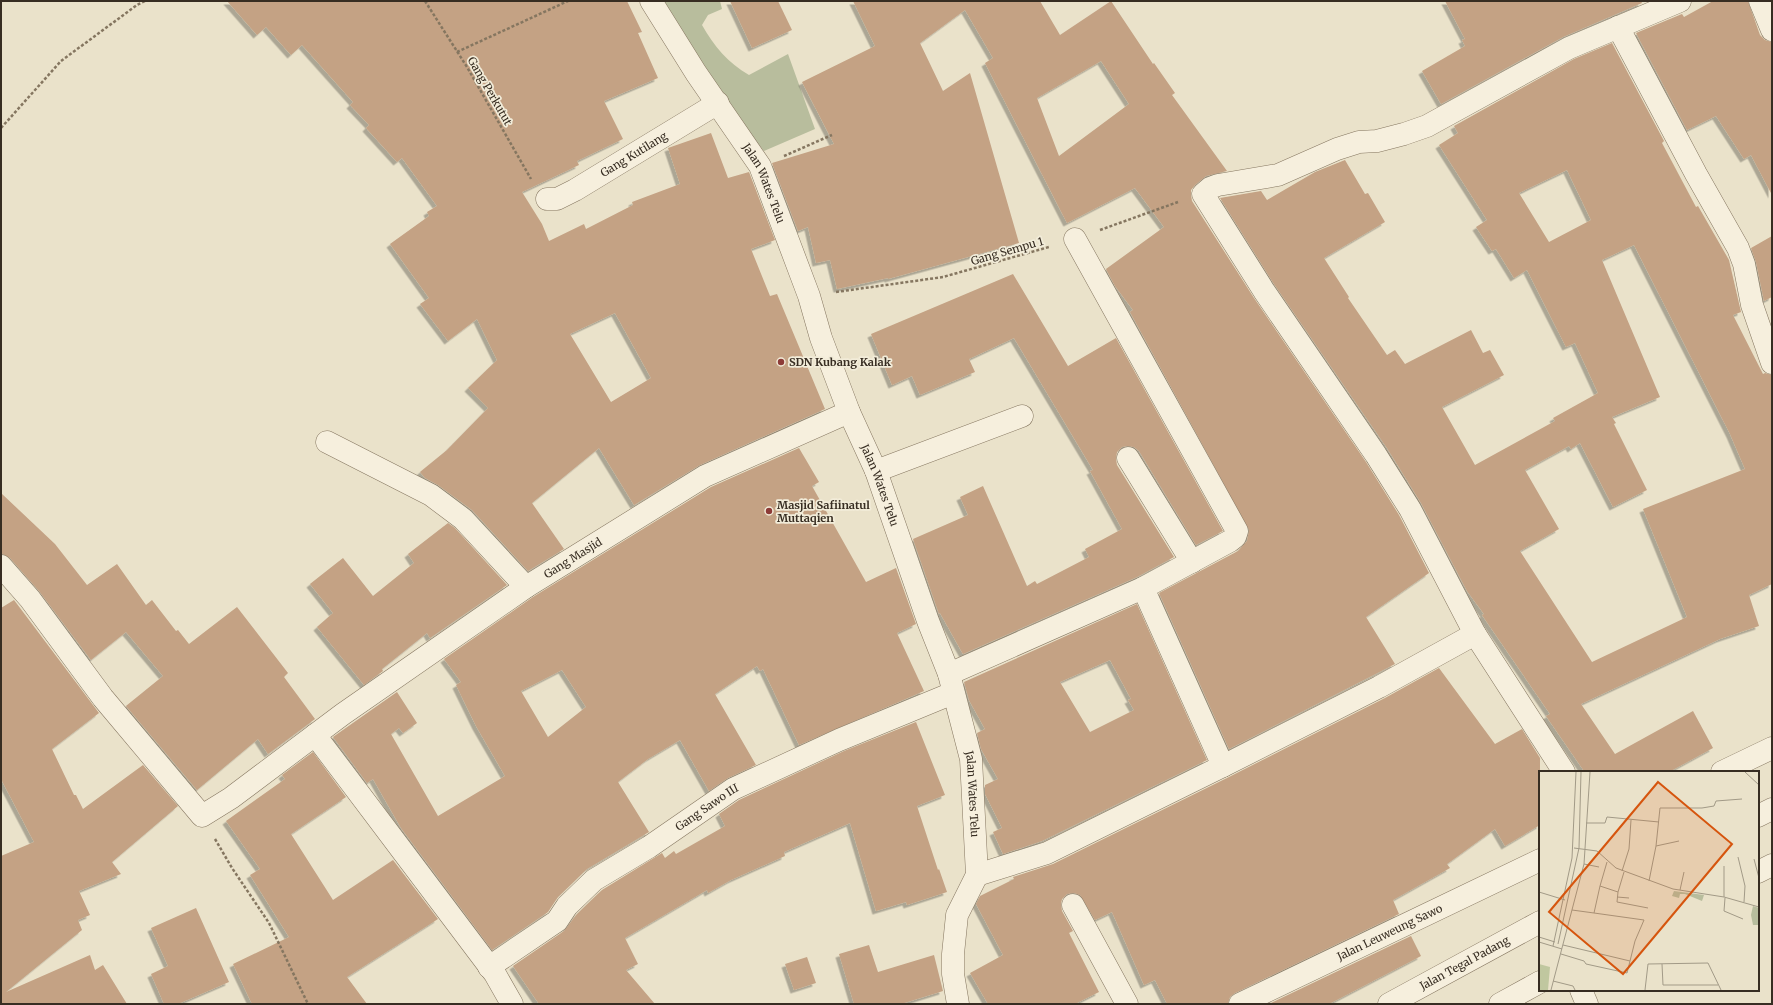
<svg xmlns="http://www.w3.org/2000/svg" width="1773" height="1005" font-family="Merriweather,serif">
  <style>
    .cemetery { fill: #b8bd9d }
    .building { fill: #c4a284; fill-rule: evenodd; filter: url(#shadow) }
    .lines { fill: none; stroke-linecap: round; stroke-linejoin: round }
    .minor-casing { stroke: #857660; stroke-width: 23 }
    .path { stroke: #857660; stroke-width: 2.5; stroke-dasharray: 3 2; stroke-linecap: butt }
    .minor { stroke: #f6efdd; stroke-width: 22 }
    .poi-dot { fill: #8d3b37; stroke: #f2ecd9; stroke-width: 1.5 }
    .labels { text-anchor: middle; stroke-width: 3.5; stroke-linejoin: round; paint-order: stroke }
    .street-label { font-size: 11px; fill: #372d22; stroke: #f2ecd9 }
    .poi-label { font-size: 11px; font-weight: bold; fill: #372d22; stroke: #f2ecd9; text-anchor: start }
    .inset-road { fill: none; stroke: #a29a87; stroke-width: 1 }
    .view { fill: #d6550e; fill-opacity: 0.15; stroke: #d6550e; stroke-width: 2 }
    .inset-edge { fill: none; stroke: #372d22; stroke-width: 2 }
  </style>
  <defs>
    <filter id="shadow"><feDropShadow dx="-3.5" dy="3.5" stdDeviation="0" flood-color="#0004"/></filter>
  </defs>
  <rect width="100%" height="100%" fill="#eae2ca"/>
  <path class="cemetery" d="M661 1H720L722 9 708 15 702 25C714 46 728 63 749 75L788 54 815 129 764 151 723 100Z"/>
  <g class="building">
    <path d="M227 1H627L642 32 638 33 658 78 604 101 623 139 577 161 579 165 522 192 542 224 549 241 584 224 586 229 633 205 632 202 680 184 668 148 711 133 728 178 749 172 775 240 751 249 770 296 777 294 825 409 700 465 634 505 599 448 532 503 564 549 528 571 472 510 438 485 425 478 420 472 447 450 488 408 468 388 497 360 477 319 448 341 420 304 429 298 390 244 429 216 427 212 437 206 402 158 397 162 366 128 369 125 350 105 353 102 302 45 291 55 266 27 257 35ZM615 313 651 378 611 402 570 334Z"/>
    <polygon points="730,1 778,1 792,30 752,48"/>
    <path d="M853 1H1040L1060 35 1111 1 1153 64 1154 63 1175 93 1172 95 1227 171 1206 176 1195 185 1191 190V195L1192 201 1254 298 1366 462 1399 515 1429 573 1366 617 1395 664 1229 749 1159 593 1238 551 1247 541 1249 530 1130 312 1133 310 1115 286 1106 269 1164 227 1135 188 1067 223 985 63 993 58 965 10 920 43 943 91 970 73 1019 243 888 279V278L837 289 830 260 816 263 808 227 798 231 772 163 834 144 802 82 875 46ZM1101 61 1129 104 1059 156 1037 98Z"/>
    <polygon points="1445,1 1641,1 1642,3 1563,37 1441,104 1422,71 1465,46 1462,40 1465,39"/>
    <polygon points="1713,1 1748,1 1760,35 1765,40 1772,42 1772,195 1751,155 1744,159 1716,116 1687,130 1636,33 1682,14 1684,17"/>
    <path d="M1612 43 1664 141 1662 143 1696 207 1698 206 1729 260 1741 312 1733 315 1763 374 1765 373 1772 375V584L1749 595 1759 626 1720 639 1581 704 1615 754 1693 711 1713 748 1669 772H1582L1584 771 1546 716 1550 714 1482 615 1484 614 1467 591 1421 503 1387 448 1274 284 1220 198 1261 191 1267 200 1315 172 1345 160 1365 194 1368 193 1385 222 1324 258 1349 297 1348 298 1387 355 1395 350 1405 364 1471 330 1483 353 1490 350 1504 375 1442 407 1475 465 1555 421 1553 418 1598 393 1575 343 1566 347 1527 270 1514 278 1496 249 1492 251 1476 227 1487 220 1439 145 1458 133 1454 126 1574 59ZM1567 170 1591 220 1549 242 1519 193ZM1634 245 1730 434 1745 469 1643 509 1687 617 1592 662 1520 551 1559 529 1525 470 1569 446 1571 449 1580 443 1613 507 1647 490 1614 424 1616 423 1612 417 1660 397 1602 260Z"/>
    <polygon points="1772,236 1772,297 1764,301 1756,262 1751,248"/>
    <polygon points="1013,274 1068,366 1116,338 1223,531 1196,545 1139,451 1134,447 1127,446 1122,447 1117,452 1116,459 1117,465 1174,557 1137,577 963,654 940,613 939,614 913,539 968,515 960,497 983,486 1027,586 1035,581 1037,584 1089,557 1085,549 1122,529 1090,471 1093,470 1014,338 969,359 975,372 920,395 912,376 892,385 871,334"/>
    <path d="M799 448 819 482 812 486 866 582 896 568 916 624 897 633 924 691 799 745 763 669 760 671 757 666 715 694 756 765 728 778 709 791 680 740 648 759 618 782 649 832 587 869 558 897 548 912 492 950 401 828 373 779 367 783 333 737 397 692 417 723 403 733 399 728 391 734 438 816 505 776 476 726 456 685 461 682 444 659 533 597 711 487ZM562 670 586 707 548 737 521 691Z"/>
    <polygon points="1,493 55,544 87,585 117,564 146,605 152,600 176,631 178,630 189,644 237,607 288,673 284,677 315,719 268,754 258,739 197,790 126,706 163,676 126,632 91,660 39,591 10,558 1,553"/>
    <polygon points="448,523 455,528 507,585 430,638 427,633 382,669 383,671 364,685 317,627 333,613 310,584 343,558 373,596 414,563 408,554"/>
    <polygon points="14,600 99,713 52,749 74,795 76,795 83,809 143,765 178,806 112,862 121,874 79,891 90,915 78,920 82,930 6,992 90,955 95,970 103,965 127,1004 1,1004 1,856 34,842 1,779 1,608"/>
    <path d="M1137 604 1207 760 1042 841 1003 854 993 832 1002 828 985 794V785L998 779 981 749 977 733 985 729 969 700 964 682ZM1110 660 1131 699 1128 700 1134 710 1090 732 1060 682Z"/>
    <polygon points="1439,668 1495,744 1522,729 1540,758 1540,825 1505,846 1495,829 1447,864 1450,868 1393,900 1399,914 1235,993 1230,997 1228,1004 1167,1004 1155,980 1144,985 1112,912 1095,920 1080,895 1074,893 1067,894 1062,899 1061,904 1062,911 1073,931 1069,933 1099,992 1075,1004 988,1004 970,973 1003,955 976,904 980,896 1014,879 1013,877 1053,864 1229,777 1385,698"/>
    <polygon points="916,722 945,795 917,806 938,870 939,869 947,892 907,905 906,902 876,911 850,823 784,852 785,856 731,880 708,893 707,890 625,938 638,964 626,970 655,1004 539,1004 513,966 564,931 577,914 602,890 662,853 665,858 674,851 676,854 725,826 719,814 739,800 844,751"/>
    <polygon points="313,752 346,797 291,834 333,900 393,860 438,919 347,977 367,1004 252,1004 233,964 289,937 250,875 260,869 226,821 285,779 282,775"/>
    <polygon points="196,908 229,982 178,1004 164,1004 151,974 168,966 151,928"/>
    <polygon points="1411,936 1421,956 1329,1004 1269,1004"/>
    <polygon points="869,945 878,972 934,955 943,991 901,1004 854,1004 839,954"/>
    <polygon points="807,957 816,983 794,990 785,964"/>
  </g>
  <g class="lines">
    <g class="minor-casing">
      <g id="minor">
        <path id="s1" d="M651 1 696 73 760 166 809 296 821 338 849 412 876 471 928 621 949 674 971 759 977 875 957 915 953 954V974L958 1004"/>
        <polyline points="1760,1 1772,30"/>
        <polyline points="1618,27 1696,174 1738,248 1744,264 1752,305 1772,363"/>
        <path id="s2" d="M547 199H557L575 190 718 103"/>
        <polyline points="327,442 431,495 463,519 526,587"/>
        <polyline points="1128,458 1192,562"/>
        <polyline points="876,471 1022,416"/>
        <path id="s3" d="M1 566 30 599 103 698 202 816 231 798 343 714 526 587 705 476 849 412"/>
        <polyline points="1475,634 1410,509 1376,455 1264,291 1203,194 1210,188 1218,185 1278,175 1337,149 1359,142 1377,141 1404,134 1427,126 1569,48 1680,1"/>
        <polyline points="949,674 1143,588"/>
        <polyline points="315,735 495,974 512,1004"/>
        <polyline points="1223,766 1379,687 1475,634 1564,772"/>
        <polyline points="1722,772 1772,748"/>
        <polyline points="1758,816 1772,809"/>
        <polyline points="1758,872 1772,865"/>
        <polyline points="977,875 1047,853 1223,766 1143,588 1230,541 1235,537 1237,531 1075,239"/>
        <polyline points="1073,905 1127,1004"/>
        <path id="s4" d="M489 967 557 921 567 906 594 880 649 847 733 789 839 740 953 693"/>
        <polyline points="1581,990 1587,1004"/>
        <path id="s5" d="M1240 1004 1540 860"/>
        <path id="s6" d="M1389 1004 1540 922"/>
        <polyline points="1500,1004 1540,982"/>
      </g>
    </g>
    <g class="path">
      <polyline points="425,1 467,67 531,179"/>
      <polyline points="457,52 568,1"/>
      <polyline points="1,128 61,61 137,5 145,1"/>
      <polyline points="784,156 832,135"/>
      <polyline points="1100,230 1178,202"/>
      <polyline points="836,292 943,277 1049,247"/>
      <polyline points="215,839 232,868 269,923 308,1004"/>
    </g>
    <use href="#minor" class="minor"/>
  </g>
  <g class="poi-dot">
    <circle cx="781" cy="362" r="4"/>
    <circle cx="769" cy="511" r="4"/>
  </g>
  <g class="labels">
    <g class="street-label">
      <text transform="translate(490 91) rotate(60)" y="4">Gang Perkutut</text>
      <text dy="4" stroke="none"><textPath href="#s2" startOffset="99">Gang Kutilang</textPath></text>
      <text dy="4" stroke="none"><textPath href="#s1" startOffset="215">Jalan Wates Telu</textPath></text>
      <text transform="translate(1007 251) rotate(-16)" y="4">Gang Sempu 1</text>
      <text dy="4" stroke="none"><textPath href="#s1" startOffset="539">Jalan Wates Telu</textPath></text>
      <text dy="4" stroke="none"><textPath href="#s3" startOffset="773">Gang Masjid</textPath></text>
      <text dy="4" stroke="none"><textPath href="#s1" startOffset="863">Jalan Wates Telu</textPath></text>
      <text dy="4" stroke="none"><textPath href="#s4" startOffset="272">Gang Sawo III</textPath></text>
      <text dy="4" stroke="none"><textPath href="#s5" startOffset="166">Jalan Leuweung Sawo</textPath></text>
      <text dy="4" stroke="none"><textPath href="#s6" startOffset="86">Jalan Tegal Padang</textPath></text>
    </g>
    <g class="poi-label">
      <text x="789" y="366">SDN Kubang Kalak</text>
      <text x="777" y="509">Masjid Safiinatul<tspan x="777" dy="13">Muttaqien</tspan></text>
    </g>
  </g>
  <g transform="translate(1539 771)">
    <rect width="220" height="220" fill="#eae2ca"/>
    <path d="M0 193 11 196 9 219H0Z" fill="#c0c79f"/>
    <path d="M135 120 165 124 163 130 146 123H141L140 127 133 125ZM214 135 220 137V154H214L212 144Z" fill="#b8bd9d"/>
    <path class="inset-road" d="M206 1 220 14M47 52H66L68 46 120 51M117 75 140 70M35 77 58 80 77 97 134 118 185 126 220 136M199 86 206 115 205 131M215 88 220 107M68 91 61 115 79 121 78 131 109 137M45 93 60 96M185 95V126M83 100 90 78 92 49M110 110 117 75 121 37H163L175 35 177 30 203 28M141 119 145 101M0 121 26 129M79 121 85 101M78 126 90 127M186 127 185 140 204 148M33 139 55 142 61 115M0 166 16 171M0 171 23 178M19 173 40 77 42 1M24 174 91 190M14 175 33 87 37 1M22 183 45 190 47 193 88 202 96 170 105 149 55 142M123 193 124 214H179M14 210 34 215 36 219M12 219 45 93 51 1M106 219 109 193 169 192 182 219"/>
    <path class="view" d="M119 11 193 73 84 203 10 141Z"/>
    <rect width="220" height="220" class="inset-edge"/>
  </g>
  <rect width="1773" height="1005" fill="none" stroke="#372d22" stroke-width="4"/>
</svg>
